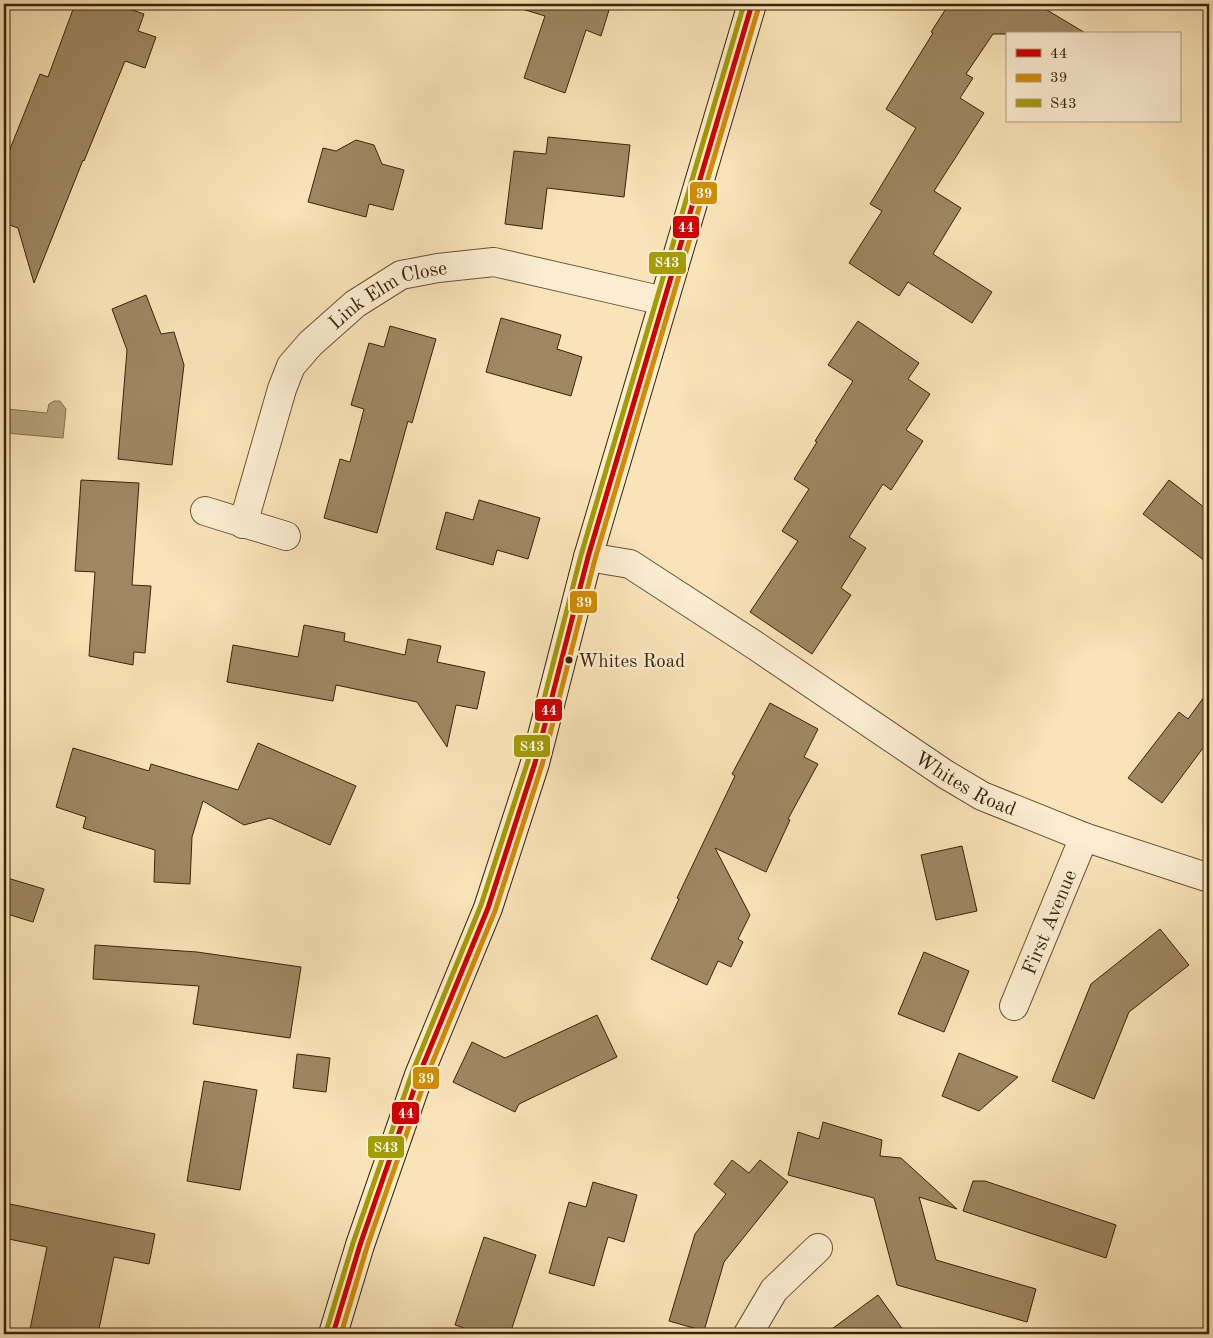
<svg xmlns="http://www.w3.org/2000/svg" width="1213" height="1338" font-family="'Old Standard TT',serif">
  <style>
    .water { fill: #b8a27b; stroke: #866f4c }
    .building { fill: #9e8763; stroke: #3b2306 }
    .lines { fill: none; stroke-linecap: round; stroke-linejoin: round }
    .street-casing { stroke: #6a5332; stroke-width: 30 }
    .secondary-casing { stroke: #3b2306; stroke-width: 30 }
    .street { stroke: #fbedd1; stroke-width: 28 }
    .secondary { stroke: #fbedd1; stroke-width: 28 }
    .bus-1-casing { stroke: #fbedd1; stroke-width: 9 }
    .bus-2-casing { stroke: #fbedd1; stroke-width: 9 }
    .bus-3-casing { stroke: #fbedd1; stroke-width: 9 }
    .bus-1 { stroke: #d00000; stroke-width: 5 }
    .bus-2 { stroke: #d18c01; stroke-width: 5 }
    .bus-3 { stroke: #a39c02; stroke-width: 5 }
    .bus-dot { fill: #3b2306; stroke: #fbedd1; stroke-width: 2 }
    .labels { text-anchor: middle; stroke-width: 4.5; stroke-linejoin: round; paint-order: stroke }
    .bus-label { font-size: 19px; fill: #3b2306; stroke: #fbedd1; text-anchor: start }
    .street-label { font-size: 20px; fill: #3b2306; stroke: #fbedd1 }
    .line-badge { stroke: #fbedd1; stroke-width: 2 }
    .badge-label { font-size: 14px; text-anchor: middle; font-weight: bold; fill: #fff }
  </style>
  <rect width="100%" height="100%" fill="#f9e3b8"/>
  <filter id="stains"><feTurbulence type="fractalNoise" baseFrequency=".004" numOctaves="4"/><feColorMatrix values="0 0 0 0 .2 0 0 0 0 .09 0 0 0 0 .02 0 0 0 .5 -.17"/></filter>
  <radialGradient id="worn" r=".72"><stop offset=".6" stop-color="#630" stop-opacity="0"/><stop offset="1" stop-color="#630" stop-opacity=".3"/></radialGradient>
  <polygon class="water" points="54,401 60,401 66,409 63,438 5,433 7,409 47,413 49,404"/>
  <g class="building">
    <polygon points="75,4 115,4 144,14 138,31 156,37 145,68 125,61 84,161 83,160 34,283 18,228 4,223 4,164 40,74 48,77"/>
    <polygon points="522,4 595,4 594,5 609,10 601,36 586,30 565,93 524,78 545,16 522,9"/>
    <polygon points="949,4 1037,4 1087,34 993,34 966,74 973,78 960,98 984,113 934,191 961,208 933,254 992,292 972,323 908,282 899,296 849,263 882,211 870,204 916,128 886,109 933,33 931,32"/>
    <polygon points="548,137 630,145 624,197 547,188 542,229 505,224 514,151 546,154"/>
    <polygon points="356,140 374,145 382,164 404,170 393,210 369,204 366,217 308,202 323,148 336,151"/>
    <polygon points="146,295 161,334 174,332 184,365 172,465 118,459 127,350 112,309"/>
    <polygon points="501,318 561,335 557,349 582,357 571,396 486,372"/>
    <polygon points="858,321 919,363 908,379 930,394 906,430 923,441 891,490 883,484 849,537 866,548 841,588 851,595 812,654 750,612 798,541 782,531 809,489 794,479 817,442 815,441 853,381 828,365"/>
    <polygon points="390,326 436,339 412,423 408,421 377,533 324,518 340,459 350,462 364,409 351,405 369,343 384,347"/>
    <polygon points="81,480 139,483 132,585 151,586 145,653 134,652 133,665 89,656 95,572 75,571"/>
    <polygon points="1169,480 1209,511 1209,564 1143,514"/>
    <polygon points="479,500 540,518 528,559 497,550 493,565 436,549 446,512 473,520"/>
    <polygon points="304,625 345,633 344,641 405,655 408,639 441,646 437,662 485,672 477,709 456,705 447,747 417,702 336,685 333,701 227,682 233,645 298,657"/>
    <polygon points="1209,690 1209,740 1162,803 1128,778 1179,712 1188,719"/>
    <polygon points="770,703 818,729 804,757 818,764 788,819 790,820 766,872 715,848 750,915 738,939 743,942 731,967 718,961 707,985 651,959 679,899 677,898 735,776 732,774"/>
    <polygon points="258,743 356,786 330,845 270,818 244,825 203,801 192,837 190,884 154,882 155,850 83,828 86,817 56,807 73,748 149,771 151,764 238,790"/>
    <polygon points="962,846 977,911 936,920 921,855"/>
    <polygon points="4,877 44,889 33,922 4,913"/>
    <polygon points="1160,929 1189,965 1129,1012 1094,1099 1052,1081 1091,984"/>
    <polygon points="95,945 197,952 301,967 290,1038 193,1024 199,986 93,979"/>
    <polygon points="924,952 969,971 944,1032 898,1014"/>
    <polygon points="597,1015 617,1057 519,1104 515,1112 453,1082 472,1042 505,1058"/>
    <polygon points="959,1053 1018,1077 979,1111 942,1096"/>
    <polygon points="297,1054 330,1058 326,1092 293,1088"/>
    <polygon points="204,1081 257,1090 240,1190 187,1181"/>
    <polygon points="823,1122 882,1140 880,1156 901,1158 957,1209 919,1197 936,1260 1036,1289 1027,1322 897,1285 874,1198 788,1175 798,1132 819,1139"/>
    <polygon points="732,1160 749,1173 760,1160 788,1182 724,1262 704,1331 669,1321 695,1234 726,1194 714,1184"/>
    <polygon points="973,1181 985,1181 1116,1225 1106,1258 963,1211"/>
    <polygon points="593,1182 637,1195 624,1242 608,1237 594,1286 549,1273 569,1202 586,1207"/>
    <polygon points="10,1204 155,1234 149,1264 114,1257 98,1334 29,1334 47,1247 4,1238"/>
    <polygon points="484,1237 536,1255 510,1334 482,1334 455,1325"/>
    <polygon points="878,1295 906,1334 825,1334"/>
  </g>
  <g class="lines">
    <g class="street-casing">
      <g id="street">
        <polyline points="205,511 286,536"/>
        <path id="s1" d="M243 524 282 389 291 366 310 344 355 304 401 275 438 268 494 262 664 301"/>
        <path id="s2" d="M588 557 630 564 756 646 945 774 982 796 1084 837 1209 878"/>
        <path id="s3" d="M1014 1006 1084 837"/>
        <polyline points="748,1334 774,1290 818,1248"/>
      </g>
    </g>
    <g class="secondary-casing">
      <polyline id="secondary" points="333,1334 360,1245 419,1075 488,908 535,763 588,557 752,4"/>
    </g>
    <use href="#street" class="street"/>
    <use href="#secondary" class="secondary"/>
    <g class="bus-1-casing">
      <polyline id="bus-1" points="333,1334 360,1245 419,1075 488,908 535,763 588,557 752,4"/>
    </g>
    <g class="bus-2-casing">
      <polyline id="bus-2" points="341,1334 367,1247 426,1078 495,911 542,765 595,559 759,6"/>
    </g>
    <g class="bus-3-casing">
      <polyline id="bus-3" points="326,1332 353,1243 412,1073 481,905 528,761 581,555 744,4"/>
    </g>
    <use href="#bus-1" class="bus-1"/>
    <use href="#bus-2" class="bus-2"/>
    <use href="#bus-3" class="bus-3"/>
  </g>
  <circle class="bus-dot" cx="569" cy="660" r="4.5"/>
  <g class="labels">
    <g class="bus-label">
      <text x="578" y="667">Whites Road</text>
    </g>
    <g class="street-label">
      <text dy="7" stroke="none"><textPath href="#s1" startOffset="289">Link Elm Close</textPath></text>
      <text dy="7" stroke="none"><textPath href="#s2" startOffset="444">Whites Road</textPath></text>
      <text dy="7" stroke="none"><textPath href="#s3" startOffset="91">First Avenue</textPath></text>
    </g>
  </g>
  <g class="line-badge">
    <rect x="689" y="181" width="29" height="24" rx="5" fill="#d18c01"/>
    <rect x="672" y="215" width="28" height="24" rx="5" fill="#d00000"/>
    <rect x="648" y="251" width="39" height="24" rx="5" fill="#a39c02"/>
    <rect x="569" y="590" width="29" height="24" rx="5" fill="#d18c01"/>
    <rect x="534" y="698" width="29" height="24" rx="5" fill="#d00000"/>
    <rect x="513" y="734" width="38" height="24" rx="5" fill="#a39c02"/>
    <rect x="412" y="1066" width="28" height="24" rx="5" fill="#d18c01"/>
    <rect x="391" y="1101" width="29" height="24" rx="5" fill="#d00000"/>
    <rect x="367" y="1135" width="38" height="24" rx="5" fill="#a39c02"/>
  </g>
  <g class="badge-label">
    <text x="704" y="198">39</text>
    <text x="686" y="232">44</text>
    <text x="667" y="267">S43</text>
    <text x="584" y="607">39</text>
    <text x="549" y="715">44</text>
    <text x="532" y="751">S43</text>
    <text x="426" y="1083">39</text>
    <text x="406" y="1118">44</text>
    <text x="386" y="1152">S43</text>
  </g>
  <rect width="1213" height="1338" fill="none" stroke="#f9e3b8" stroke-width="20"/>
  <rect x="5" y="5" width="1203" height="1328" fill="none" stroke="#3b2306" stroke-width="2.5"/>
  <rect x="10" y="10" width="1193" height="1318" fill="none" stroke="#3b2306"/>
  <rect x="1006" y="32" width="175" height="90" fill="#fbedd1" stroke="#ae9c80"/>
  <rect x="1016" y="49" width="25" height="8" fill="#d00000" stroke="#ae9c80"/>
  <text x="1050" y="58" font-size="15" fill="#3b2306">44</text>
  <rect x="1016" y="74" width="25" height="8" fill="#d18c01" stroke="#ae9c80"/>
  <text x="1050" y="82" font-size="15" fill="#3b2306">39</text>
  <rect x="1016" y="99" width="25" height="8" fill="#a39c02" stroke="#ae9c80"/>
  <text x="1050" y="108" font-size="15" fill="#3b2306">S43</text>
  <rect width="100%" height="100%" filter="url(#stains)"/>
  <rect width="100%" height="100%" fill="url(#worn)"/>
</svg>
